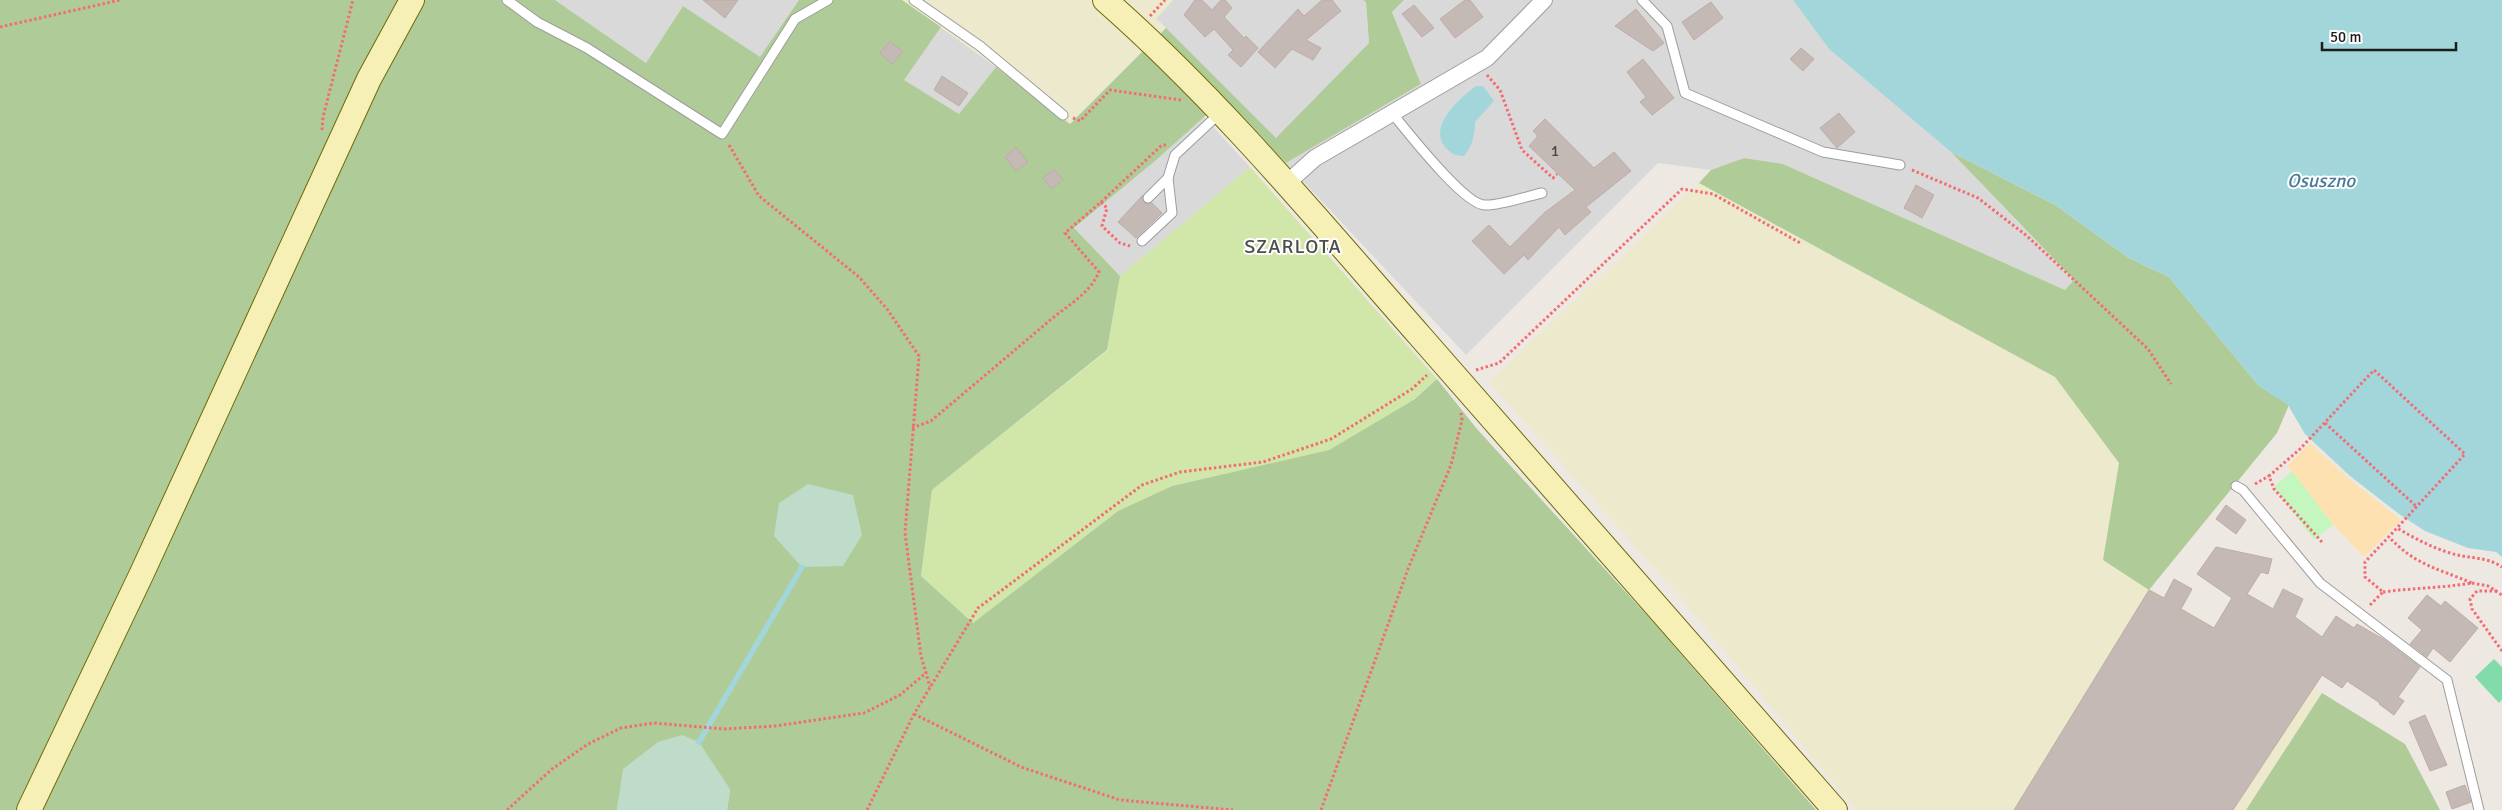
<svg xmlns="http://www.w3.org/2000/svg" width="2502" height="810" font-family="Signika,sans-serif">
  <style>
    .residential { fill: #dad9d9 }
    .farmland { fill: #ece9cd }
    .grass { fill: #d1e7a9 }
    .forest { fill: #afcc98 }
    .wetland { fill: #bfdbca }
    .sand { fill: #fde1b1 }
    .park { fill: #c3f7bf }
    .pitch { fill: #81dbaa }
    .water { fill: #a3d6da }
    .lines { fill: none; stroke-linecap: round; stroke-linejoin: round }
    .stream { stroke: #a3d6da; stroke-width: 5.5 }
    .building { fill: #c5b9b6; stroke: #beaca5 }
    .lane-casing { stroke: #9d9d9d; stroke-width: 11 }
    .street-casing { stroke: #9d9d9d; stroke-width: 18 }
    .secondary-casing { stroke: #6e6a08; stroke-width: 26 }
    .path { stroke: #f56b72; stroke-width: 3; stroke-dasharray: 2.5 2.5; stroke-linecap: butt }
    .lane { stroke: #fff; stroke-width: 9 }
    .street { stroke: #fff; stroke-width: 16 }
    .secondary { stroke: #f7f0b6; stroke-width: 24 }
    .labels { text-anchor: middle; stroke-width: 4; stroke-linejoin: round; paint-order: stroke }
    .number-label { font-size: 15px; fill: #464342 }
    .water-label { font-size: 19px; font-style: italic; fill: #467c99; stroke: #fff }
    .quarter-label { font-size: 20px; letter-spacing: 1px; fill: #4f4f4f; stroke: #fff }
  </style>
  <rect width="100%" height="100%" fill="#ede8e2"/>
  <g class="residential">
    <polygon points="555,0 799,0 800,1 760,58 683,6 646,63"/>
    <polygon points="1173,0 1363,0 1366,2 1369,43 1276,139 1156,19"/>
    <polygon points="1404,0 1793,0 1829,49 1951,152 2074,281 2065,290 1783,164 1744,158 1711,170 1658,163 1466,355 1286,163 1421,84 1392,12"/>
    <polygon points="941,27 996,67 959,114 903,80"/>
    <polygon points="1204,117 1250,167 1120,276 1074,229"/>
  </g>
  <g class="farmland">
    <polygon points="902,0 1173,0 1156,18 1166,28 1070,124 996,67"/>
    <polygon points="1699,183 2055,377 2119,463 2103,560 2322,693 2246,810 1856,810 1680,597 1489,382"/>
  </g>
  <polygon class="grass" points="1250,167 1437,379 1415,399 1329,450 1172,486 1118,511 973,623 921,576 932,490 1107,351 1120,276"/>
  <g class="forest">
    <polygon points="0,0 555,0 646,63 683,6 760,57 799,0 902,0 941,27 904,80 959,114 996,67 1070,124 1166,28 1276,138 1369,43 1366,2 1363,0 1404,0 1392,12 1421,84 1286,163 1224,99 1156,160 1074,228 1120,276 1107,350 932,490 921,576 973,623 1118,511 1172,486 1329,450 1415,399 1437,379 1477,429 1654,623 1816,810 727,810 730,789 624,769 617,810 0,810"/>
    <polygon points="1951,152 2054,204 2129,258 2169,277 2259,386 2289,405 2277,433 2149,590 2103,560 2119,463 2055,377 1699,183 1711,170 1744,158 1783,164 2065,290 2074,280"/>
    <polygon points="2322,693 2405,744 2440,810 2246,810"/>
  </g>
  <g class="wetland">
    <polygon points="808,484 853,495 862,535 843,566 802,567 774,536 779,503"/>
    <polygon points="682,735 699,742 730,789 727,810 617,810 623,769 658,742"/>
  </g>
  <polygon class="sand" points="2310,443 2349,479 2401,520 2364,557 2327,518 2287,466"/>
  <polygon class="park" points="2292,471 2333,525 2314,540 2274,487"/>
  <polygon class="pitch" points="2494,659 2502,667 2502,700 2499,703 2475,677"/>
  <g class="water">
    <polygon points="1793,0 2502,0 2502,557 2496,552 2468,548 2425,531 2399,514 2350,476 2305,434 2288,405 2259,386 2169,277 2129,258 2054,204 1951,152 1829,49"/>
    <path d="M1476 86H1483L1494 101 1475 122C1475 135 1472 147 1464 156 1456 156 1452 154 1447 149 1426 127 1460 98 1476 86Z"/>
  </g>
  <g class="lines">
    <polyline class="stream" points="699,742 802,567"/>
  </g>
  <g class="building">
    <polygon points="703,0 738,0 725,18"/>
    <polygon points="1195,0 1202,0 1212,10 1221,0 1225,0 1232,8 1224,17 1244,38 1246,36 1258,48 1241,67 1228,55 1233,50 1214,29 1205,37 1184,15"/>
    <polygon points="1322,0 1332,0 1341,11 1306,40 1321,48 1313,60 1292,49 1275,68 1258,52 1298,9 1304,16"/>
    <polygon points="1465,0 1470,0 1483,17 1455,38 1440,19"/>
    <polygon points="1711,2 1723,18 1694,40 1682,22"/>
    <polygon points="1414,5 1434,28 1422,37 1402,14"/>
    <polygon points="1636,9 1664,43 1653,51 1615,26"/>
    <polygon points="890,41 903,52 892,64 880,53"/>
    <polygon points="1801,48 1814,59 1803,71 1790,59"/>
    <polygon points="1643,59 1674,98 1652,115 1640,102 1646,97 1627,72"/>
    <polygon points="942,76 968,93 959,106 934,90"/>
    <polygon points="1839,113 1855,132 1837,148 1820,128"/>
    <polygon points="1545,119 1594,168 1614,152 1631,171 1586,207 1591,212 1565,235 1559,227 1528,260 1524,255 1504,274 1472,241 1489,225 1510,247 1544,213 1575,190 1529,146 1538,136 1533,131"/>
    <polygon points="1016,147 1028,162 1016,171 1005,157"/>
    <polygon points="1054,169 1063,180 1051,189 1043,178"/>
    <polygon points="1916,185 1934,195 1922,218 1904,208"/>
    <polygon points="1143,195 1144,203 1152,203 1162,213 1136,238 1118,222"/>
    <polygon points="2226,505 2246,520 2236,534 2216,519"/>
    <polygon points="2216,547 2272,559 2268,574 2261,572 2247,594 2273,609 2283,589 2303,599 2295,617 2322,637 2336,616 2354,628 2357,624 2383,639 2420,667 2398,697 2404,701 2394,715 2379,704 2380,703 2347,681 2342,688 2322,675 2233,810 2014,810 2149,590 2164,598 2174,579 2192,589 2181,609 2214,628 2232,598 2197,574"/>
    <polygon points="2427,595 2441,606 2445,601 2478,628 2450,662 2433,648 2427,657 2410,644 2422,630 2408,618"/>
    <polygon points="2425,715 2447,765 2430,771 2409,722"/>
    <polygon points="2465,785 2471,802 2452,809 2446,792"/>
  </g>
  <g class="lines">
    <g class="lane-casing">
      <g id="lane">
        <polyline points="507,0 537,22 587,48 722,134 795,19 828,0"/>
        <polyline points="914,0 980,46 1063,115"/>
        <polyline points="1642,0 1667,26 1685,93 1823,152 1900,165"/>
        <path d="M1392 113C1407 131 1464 205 1485 205 1498 206 1528 196 1542 193"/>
        <polyline points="1148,198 1168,178"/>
        <polyline points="1142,241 1172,213 1168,178 1175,155 1220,113"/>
        <polyline points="2236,486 2243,490 2320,583 2447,680 2479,810"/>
      </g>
    </g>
    <g class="street-casing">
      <polyline id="street" points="1286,184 1315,158 1487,58 1544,0"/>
    </g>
    <g class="secondary-casing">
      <g id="secondary">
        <path d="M1105 0C1220 101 1319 221 1420 336 1558 493 1697 651 1835 810"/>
        <polyline points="29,810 142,573 369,79 412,0"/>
      </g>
    </g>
    <g class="path">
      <polyline points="1150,16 1165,0"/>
      <polyline points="0,27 120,0"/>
      <polyline points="1487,75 1500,90 1522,150 1553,178 1557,174"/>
      <polyline points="1073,118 1080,121 1110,90 1181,100"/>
      <polyline points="322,130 323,117 353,0"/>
      <polyline points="729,145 759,196 859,277 887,309 919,356 905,533 921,656 930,687"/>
      <polyline points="1912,170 1978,198 2027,236 2148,349 2171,384"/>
      <polyline points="1101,202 1162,145 1166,145"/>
      <polyline points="1476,370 1499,363 1682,189 1713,194 1802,244"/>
      <polyline points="2325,423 2417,507"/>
      <path d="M912 428 931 421C970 388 1009 355 1048 322 1066 306 1089 295 1099 272L1065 233 1101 202 1107 208 1102 226 1120 243 1130 246"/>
      <polyline points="2255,484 2269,476"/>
      <polyline points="2322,542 2274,489 2269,476 2300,449 2374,370 2465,454 2397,528"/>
      <polyline points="2472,583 2488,586 2502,595"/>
      <polyline points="2497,591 2477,591 2470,599 2472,609 2502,651"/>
      <path d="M2383 592C2413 588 2442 588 2472 583 2439 569 2415 565 2389 537"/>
      <path d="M2370 605 2383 592 2365 577V562L2397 528C2414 538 2431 547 2450 553 2468 559 2486 556 2502 567"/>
      <polyline points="914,714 1021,767 1120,800 1233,810"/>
      <polyline points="507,810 552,769 588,744 621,728 654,723 724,729 775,726 864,713 900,695 927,672"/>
      <polyline points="867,810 914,714 978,608 1142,485 1180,472 1263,462 1331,439 1412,389 1427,375"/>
      <polyline points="1321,810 1408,569 1451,465 1462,420 1461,413"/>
    </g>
    <use href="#lane" class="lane"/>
    <use href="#street" class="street"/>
    <use href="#secondary" class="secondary"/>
  </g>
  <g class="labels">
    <g class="number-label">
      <text x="1555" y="156">1</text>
    </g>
    <g class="water-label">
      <text x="2321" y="187">Osuszno</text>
    </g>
    <g class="quarter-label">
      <text x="1293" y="253">SZARLOTA</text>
    </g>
  </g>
  <path d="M2322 42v8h134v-8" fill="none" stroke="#1c1c1c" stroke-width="2.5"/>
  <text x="2330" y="42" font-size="15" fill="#1c1c1c" stroke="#ffffff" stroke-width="4" paint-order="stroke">50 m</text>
</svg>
